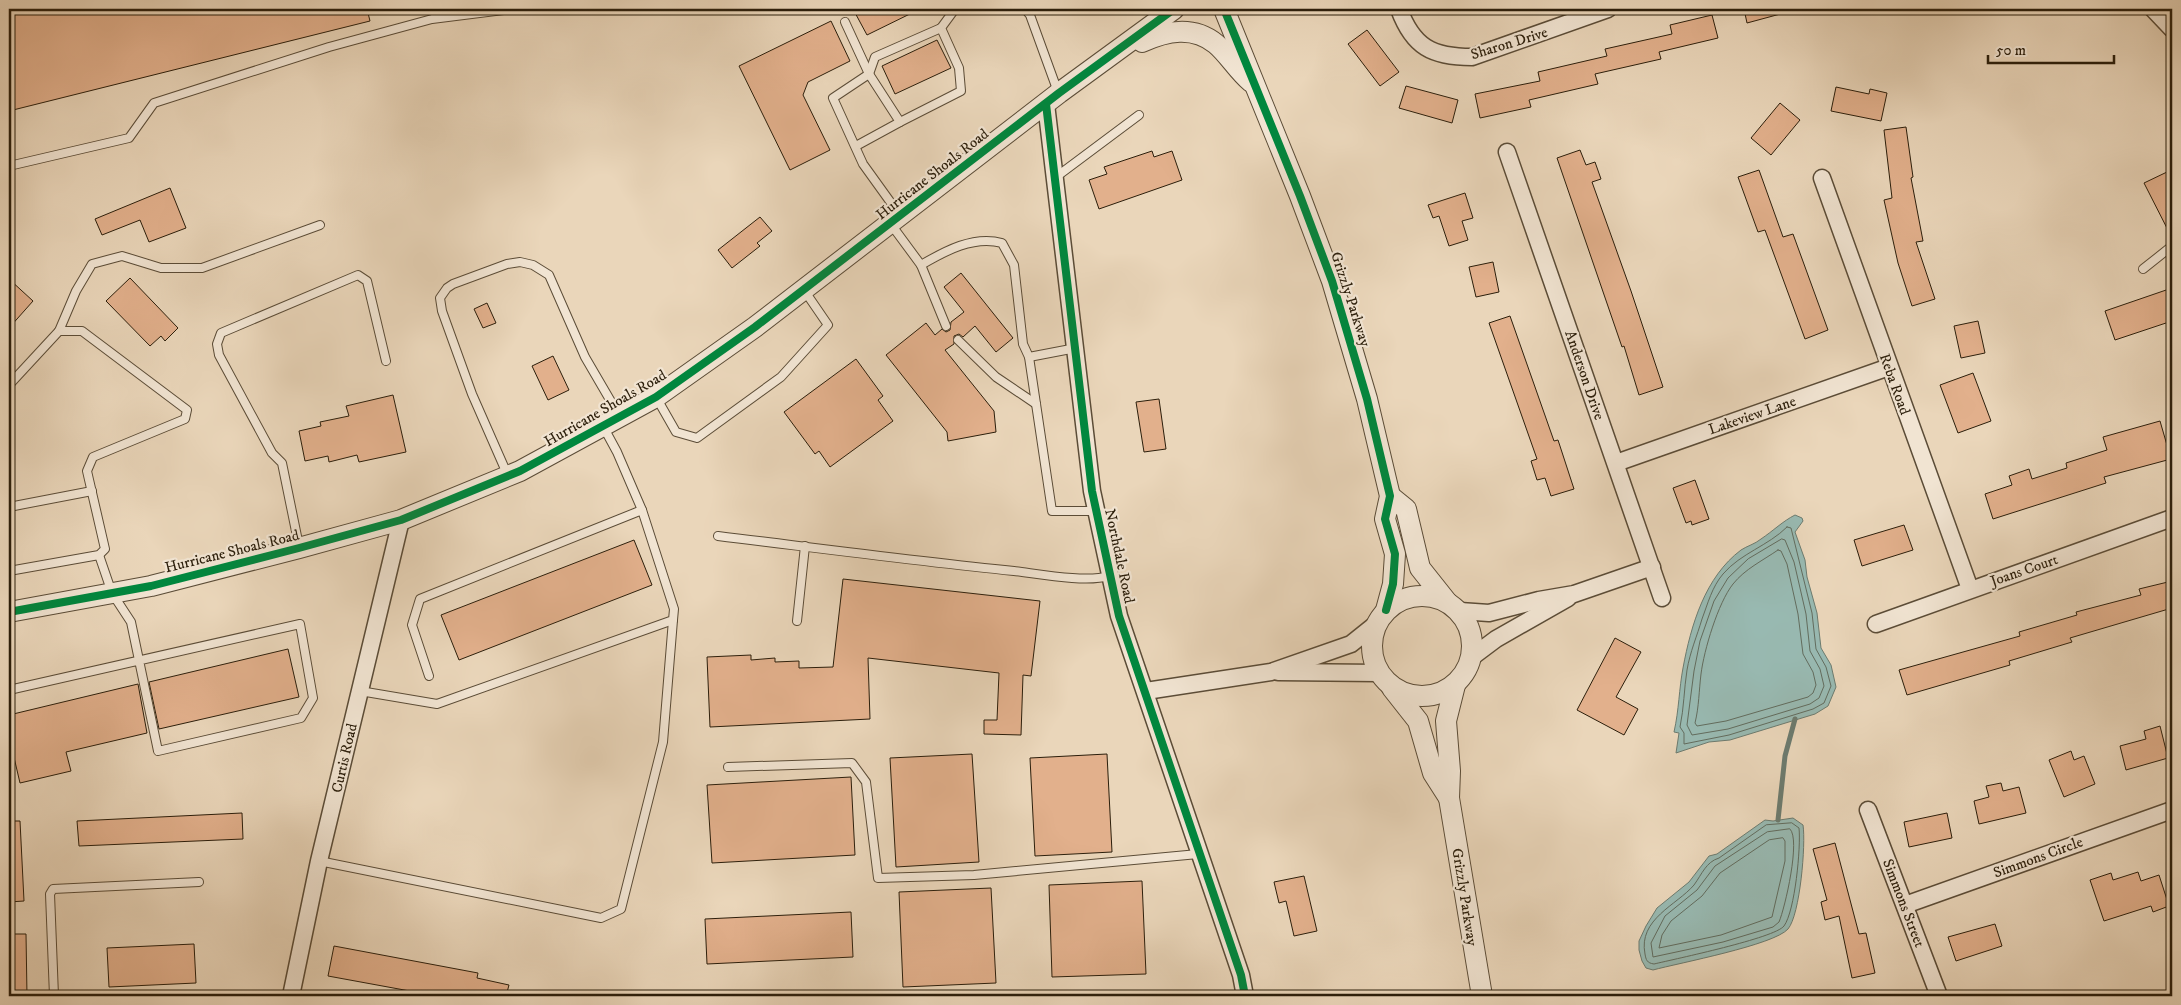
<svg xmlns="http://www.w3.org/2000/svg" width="2181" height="1005" font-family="'IM FELL DW Pica',serif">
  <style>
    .water { fill: #98b9b1; stroke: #6c7b6f }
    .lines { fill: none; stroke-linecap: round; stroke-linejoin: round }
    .shore { stroke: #626c5e; stroke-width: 1 }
    .stream { stroke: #6c7b6f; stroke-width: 5 }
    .building { fill: #e2b08c; stroke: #2b1e0b }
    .service-casing { stroke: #5b4c37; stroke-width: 10 }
    .minor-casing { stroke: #5b4c37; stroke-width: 19 }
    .tertiary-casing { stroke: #5b4c37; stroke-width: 22 }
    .service { stroke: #f1e4d2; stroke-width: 8 }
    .minor { stroke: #f1e4d2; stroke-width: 16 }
    .tertiary { stroke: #f1e4d2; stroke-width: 20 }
    .cycleway-casing { stroke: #f1e4d2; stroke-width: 11 }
    .cycleway { stroke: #00873e; stroke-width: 8 }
    .labels { text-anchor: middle; stroke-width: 4.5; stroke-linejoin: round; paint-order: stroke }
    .street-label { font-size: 15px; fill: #2b1e0b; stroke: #f1e4d2 }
  </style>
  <rect width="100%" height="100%" fill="#ead6ba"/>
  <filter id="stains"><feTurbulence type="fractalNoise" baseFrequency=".004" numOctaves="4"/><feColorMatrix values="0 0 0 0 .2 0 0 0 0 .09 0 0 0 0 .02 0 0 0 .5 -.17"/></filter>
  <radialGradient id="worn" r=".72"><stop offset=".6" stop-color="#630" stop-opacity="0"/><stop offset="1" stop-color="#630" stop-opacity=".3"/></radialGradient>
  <g class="water">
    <path d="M1795 515 1802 518 1803 521 1795 532 1805 560 1807 577 1817 613 1821 648 1831 665 1836 687 1828 706 1815 714 1730 740 1709 742 1676 753 1679 733 1674 732C1679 710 1679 689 1683 668 1691 625 1705 577 1741 550 1747 546 1755 544 1761 539 1773 531 1783 521 1795 515Z"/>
    <path d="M1793 818 1803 825C1806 844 1800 915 1788 929 1774 945 1679 963 1653 970L1646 968 1642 961 1639 950V941L1646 926 1657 908 1689 882 1709 856 1717 854 1765 820 1773 821Z"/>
  </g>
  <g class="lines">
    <g class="shore">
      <path d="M1787 527 1791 528 1812 613 1816 649 1826 667 1831 686 1824 703 1813 709 1729 735 1684 744V733L1680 727C1684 708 1684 689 1687 670 1690 652 1697 636 1702 619 1708 603 1712 587 1723 574 1741 553 1768 546 1787 527Z"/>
      <polygon points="1782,539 1785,540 1794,562 1806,614 1810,651 1820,669 1824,686 1819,698 1810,704 1728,729 1692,735 1687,725 1694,671 1700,641 1714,601 1728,578 1748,559"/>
      <path d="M1778 550 1781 551 1787 564 1798 614 1803 654 1813 672 1816 685 1813 693 1808 697 1726 721 1697 726 1695 723C1699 707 1699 690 1701 674 1704 650 1718 603 1733 584 1745 569 1762 561 1778 550Z"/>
      <path d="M1792 823 1799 828C1801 847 1795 911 1784 926 1775 938 1675 959 1654 964 1647 963 1646 960 1645 954 1638 919 1677 905 1694 885 1702 874 1706 862 1719 858L1766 825Z"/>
      <path d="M1790 829C1801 839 1785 908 1779 922L1773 927 1723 942 1653 957 1651 943 1665 916 1697 890 1715 866 1767 832Z"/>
      <polygon points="1783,838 1785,841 1785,861 1772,917 1721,935 1659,948 1662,935 1671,921 1702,896 1720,873 1769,840"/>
    </g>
    <polyline class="stream" points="1778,820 1785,756 1795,719"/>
  </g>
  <g class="building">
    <polygon points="9,9 367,9 370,21 9,111"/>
    <polygon points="853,9 920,9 867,35"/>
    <polygon points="1744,9 1783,9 1784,13 1747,23"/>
    <polygon points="1712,15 1718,38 1659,52 1661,59 1595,74 1598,84 1529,100 1531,107 1480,118 1475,94 1540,81 1538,72 1607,56 1605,49 1672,34 1670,25"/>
    <polygon points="831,21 850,61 808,82 803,95 830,150 790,170 739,66"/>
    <polygon points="1367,30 1399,72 1380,86 1348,44"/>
    <polygon points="937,40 951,68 895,94 882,66"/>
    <polygon points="1406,86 1458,100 1452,123 1399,108"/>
    <polygon points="1836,87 1869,94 1870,89 1887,93 1881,121 1831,111"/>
    <polygon points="1780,103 1800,120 1771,155 1751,138"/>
    <polygon points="1906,127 1913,177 1911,178 1923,241 1916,242 1935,299 1912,306 1898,263 1884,200 1892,198 1884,130"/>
    <polygon points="1580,150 1586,165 1595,162 1601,179 1592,182 1631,291 1663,387 1639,395 1624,346 1622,347 1557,158"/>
    <polygon points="1152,151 1154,157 1172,151 1182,180 1099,209 1089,180 1107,174 1104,167"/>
    <polygon points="1759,170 1783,237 1793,234 1828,330 1805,339 1765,230 1758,232 1738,177"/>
    <polygon points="2167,172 2172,182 2172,238 2144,183"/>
    <polygon points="170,188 186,228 149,242 140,220 102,235 95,219"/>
    <polygon points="1465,193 1473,218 1462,221 1468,240 1449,246 1439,216 1433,218 1428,205"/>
    <polygon points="760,217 772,231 757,243 760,246 732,268 718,250"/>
    <polygon points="1493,262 1499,292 1476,297 1469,267"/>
    <polygon points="961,273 1013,338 996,352 975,326 963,337 959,334 954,336 954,344 945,350 994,411 996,432 948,441 947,432 886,355 926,323 935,335 942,329 946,332 950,330 951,322 964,312 944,287"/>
    <polygon points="130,278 178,328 165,341 161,336 150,346 106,301"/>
    <polygon points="9,279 33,301 9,328"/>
    <polygon points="2172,288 2172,321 2115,340 2105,311"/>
    <polygon points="487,303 496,323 483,328 474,309"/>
    <polygon points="1510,316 1554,441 1558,440 1574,489 1551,496 1545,478 1537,480 1531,461 1537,459 1489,323"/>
    <polygon points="1978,321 1985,353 1961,358 1954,326"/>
    <polygon points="553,356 569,390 548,400 532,366"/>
    <polygon points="856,359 883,396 878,400 893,421 830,467 819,451 815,454 784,412"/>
    <polygon points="1973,373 1991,421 1958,433 1940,385"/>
    <polygon points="393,395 406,452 359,462 357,455 329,462 328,456 305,461 299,431 321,426 320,422 349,416 346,406"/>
    <polygon points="1159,399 1166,449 1144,452 1136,402"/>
    <polygon points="2160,421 2171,459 2104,477 2106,483 1993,519 1985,494 2012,485 2009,476 2029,469 2032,479 2067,468 2066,463 2107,450 2103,437"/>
    <polygon points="1695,480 1709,519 1692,525 1691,521 1686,523 1673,488"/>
    <polygon points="1904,525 1913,550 1862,566 1854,540"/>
    <polygon points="634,540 652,585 459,660 441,615"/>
    <polygon points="843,579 1040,601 1031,676 1023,675 1021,735 984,734 984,720 997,720 999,673 868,658 870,719 710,727 707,657 751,655 751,660 775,658 775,662 799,661 799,668 833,667"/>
    <polygon points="2172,581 2172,608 2070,638 2072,642 2009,661 2010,665 1907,695 1899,670 2020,636 2019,632 2077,615 2076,612 2141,595 2139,589"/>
    <polygon points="1615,638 1641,652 1616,697 1638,709 1624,735 1577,710"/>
    <polygon points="288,649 299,697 159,729 149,682"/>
    <polygon points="138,684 147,733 66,752 71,771 20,783 9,736 9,715"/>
    <polygon points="2160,726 2168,758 2126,770 2120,746 2146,739 2144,731"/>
    <polygon points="2071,751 2074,760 2084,756 2095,784 2064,797 2049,760"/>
    <polygon points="972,754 979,862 896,867 890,758"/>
    <polygon points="1107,754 1112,852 1035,856 1030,758"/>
    <polygon points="851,777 855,855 712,863 707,785"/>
    <polygon points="2001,783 2003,791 2019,787 2026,813 1979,824 1974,801 1989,797 1986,786"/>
    <polygon points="242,813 243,839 79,846 77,821"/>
    <polygon points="1947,813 1952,838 1909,847 1904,822"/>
    <polygon points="9,821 20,821 24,901 9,902"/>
    <polygon points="1835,843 1859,934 1866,933 1875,973 1852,978 1839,916 1825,920 1821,902 1827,900 1813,849"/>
    <polygon points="2138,872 2141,881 2159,875 2169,906 2153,912 2151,906 2104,921 2090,880 2111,873 2113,880"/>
    <polygon points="1304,876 1317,931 1294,936 1286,901 1279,903 1274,882"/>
    <polygon points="1142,881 1146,974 1052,977 1049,885"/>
    <polygon points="991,888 996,983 903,987 899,892"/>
    <polygon points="851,912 853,957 707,964 705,919"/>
    <polygon points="1995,924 2002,946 1956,961 1948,937"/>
    <polygon points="9,934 26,934 27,996 9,996"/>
    <polygon points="194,944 196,983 109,987 107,948"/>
    <polygon points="334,946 478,973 477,978 509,985 506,996 437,996 328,976"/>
  </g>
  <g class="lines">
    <g class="service-casing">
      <g id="service">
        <polyline points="1025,9 1030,15 1058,92"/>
        <polyline points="845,22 869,74"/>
        <polyline points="869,74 875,57 941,28"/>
        <polyline points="856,146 900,122"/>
        <polyline points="9,166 129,138 154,103 329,47 432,19 512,9"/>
        <polyline points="1056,177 1139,115"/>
        <polyline points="899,214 863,164 833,98 869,74 900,122 961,91 959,68 941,28 955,9"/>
        <path d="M890 223 921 265C945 251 974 235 1002 243L1014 265 1023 344 1029 357 1076 348"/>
        <polyline points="921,265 946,326"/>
        <polyline points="2143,269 2172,246"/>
        <polyline points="59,331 76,291 92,264 122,256 161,268 202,268 320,225"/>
        <polyline points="958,340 996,377 1036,404"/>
        <polyline points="1029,357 1052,511 1096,511"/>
        <polyline points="9,385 59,331 82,331 187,410 185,419 93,457 87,471 105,549 99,555 9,571"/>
        <polyline points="656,397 676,432 697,438 781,377 828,325 804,290"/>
        <polyline points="604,428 617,452 642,510"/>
        <polyline points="508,476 472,394 442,311 440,298 447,288 453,284 507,264 520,262 533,265 549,275 585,357 620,417"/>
        <polyline points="9,507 92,491"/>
        <path d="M718 536C817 548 915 561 1014 571 1039 574 1086 583 1109 576"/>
        <polyline points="299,546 282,463 272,453 219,355 217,344 221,333 358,275 367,281 386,361"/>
        <polyline points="797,621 805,546"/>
        <polyline points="9,690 300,624 313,698 301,718 158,751 131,622 112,593 99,555"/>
        <polyline points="360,691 437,704 673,620 674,609 642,510 420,599 412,625 429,676"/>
        <polyline points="728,767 852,763 866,782 878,878 974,875 1198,854"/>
        <polyline points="319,861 601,918 621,909 663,742 673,620"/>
        <polyline points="54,996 50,894 53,889 199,882"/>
      </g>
    </g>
    <g class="minor-casing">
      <g id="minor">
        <path d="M1399 9C1413 47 1432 57 1472 57L1608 9"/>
        <polyline points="2153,9 2172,29"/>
        <polyline points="1046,104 1092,491 1119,616 1241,975 1245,996"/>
        <polyline points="1507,152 1662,598"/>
        <polyline points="1822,178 1970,589"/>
        <polyline points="1616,463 1889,367"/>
        <polyline points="1460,611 1489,613 1539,600 1574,594 1652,567"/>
        <polyline points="1876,624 2172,518"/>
        <polyline points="1472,657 1496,639 1568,598"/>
        <polyline points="1278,672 1379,673"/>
        <polyline points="1146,691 1271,672 1351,644 1376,624"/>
        <polyline points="1868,810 1939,996"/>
        <polyline points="1905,905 2172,810"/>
        <polyline points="291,996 319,861 401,520"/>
      </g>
    </g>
    <g class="tertiary-casing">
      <g id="tertiary">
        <polyline points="1224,9 1300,196 1332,281 1367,399 1390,496 1385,519 1395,554 1393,584 1386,610"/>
        <path d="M1142 42C1166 31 1193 25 1216 44 1228 54 1237 70 1251 82"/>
        <polyline points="1390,496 1406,509 1420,568 1447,602"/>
        <circle cx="1422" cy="646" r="50"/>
        <polyline points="9,612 151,586 299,548 401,520 520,471 656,397 755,327 1059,93 1174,9"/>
        <polyline points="1455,685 1446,721 1450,771 1449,798 1482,996"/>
        <polyline points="1392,688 1418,721 1433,773 1449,798"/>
      </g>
    </g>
    <use href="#service" class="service"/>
    <use href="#minor" class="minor"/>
    <use href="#tertiary" class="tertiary"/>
    <g class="cycleway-casing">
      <g id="cycleway">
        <polyline points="1224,9 1300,196 1332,281 1367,399 1390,496 1385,519 1395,554 1393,584 1386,610"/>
        <polyline points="1046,104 1092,491 1119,616 1241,975 1245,996"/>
        <polyline points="9,612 151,586 299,548 401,520 520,471 656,397 755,327 1059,93 1174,9"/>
      </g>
    </g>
    <use href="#cycleway" class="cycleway"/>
  </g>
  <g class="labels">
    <g class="street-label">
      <text transform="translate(1509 43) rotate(-17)" y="5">Sharon Drive</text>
      <text transform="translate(932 174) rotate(-38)" y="5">Hurricane Shoals Road</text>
      <text transform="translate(1351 299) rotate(72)" y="5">Grizzly Parkway</text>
      <text transform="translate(1585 375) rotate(71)" y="5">Anderson Drive</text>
      <text transform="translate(1895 384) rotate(70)" y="5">Reba Road</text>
      <text transform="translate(605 408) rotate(-30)" y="5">Hurricane Shoals Road</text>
      <text transform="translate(1752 415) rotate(-19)" y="5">Lakeview Lane</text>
      <text transform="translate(232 551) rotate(-14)" y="5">Hurricane Shoals Road</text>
      <text transform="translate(1120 556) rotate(78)" y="5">Northdale Road</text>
      <text transform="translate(2024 570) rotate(-19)" y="5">Joans Court</text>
      <text transform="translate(344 758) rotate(-77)" y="5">Curtis Road</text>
      <text transform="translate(2038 857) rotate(-20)" y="5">Simmons Circle</text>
      <text transform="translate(1465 897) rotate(81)" y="5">Grizzly Parkway</text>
      <text transform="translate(1904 903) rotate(69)" y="5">Simmons Street</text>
    </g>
  </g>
  <rect width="2181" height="1005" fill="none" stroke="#ead6ba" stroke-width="30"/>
  <rect x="10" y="10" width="2161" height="985" fill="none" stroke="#2b1e0b" stroke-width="2.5"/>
  <rect x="15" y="15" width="2151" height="975" fill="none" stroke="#2b1e0b"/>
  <path d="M1988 55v8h126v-8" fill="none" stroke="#2b1e0b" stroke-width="2.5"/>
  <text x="1996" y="55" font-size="15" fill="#2b1e0b" stroke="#f1e4d2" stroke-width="4" paint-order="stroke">50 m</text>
  <rect width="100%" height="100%" filter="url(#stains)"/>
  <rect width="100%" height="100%" fill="url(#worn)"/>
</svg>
